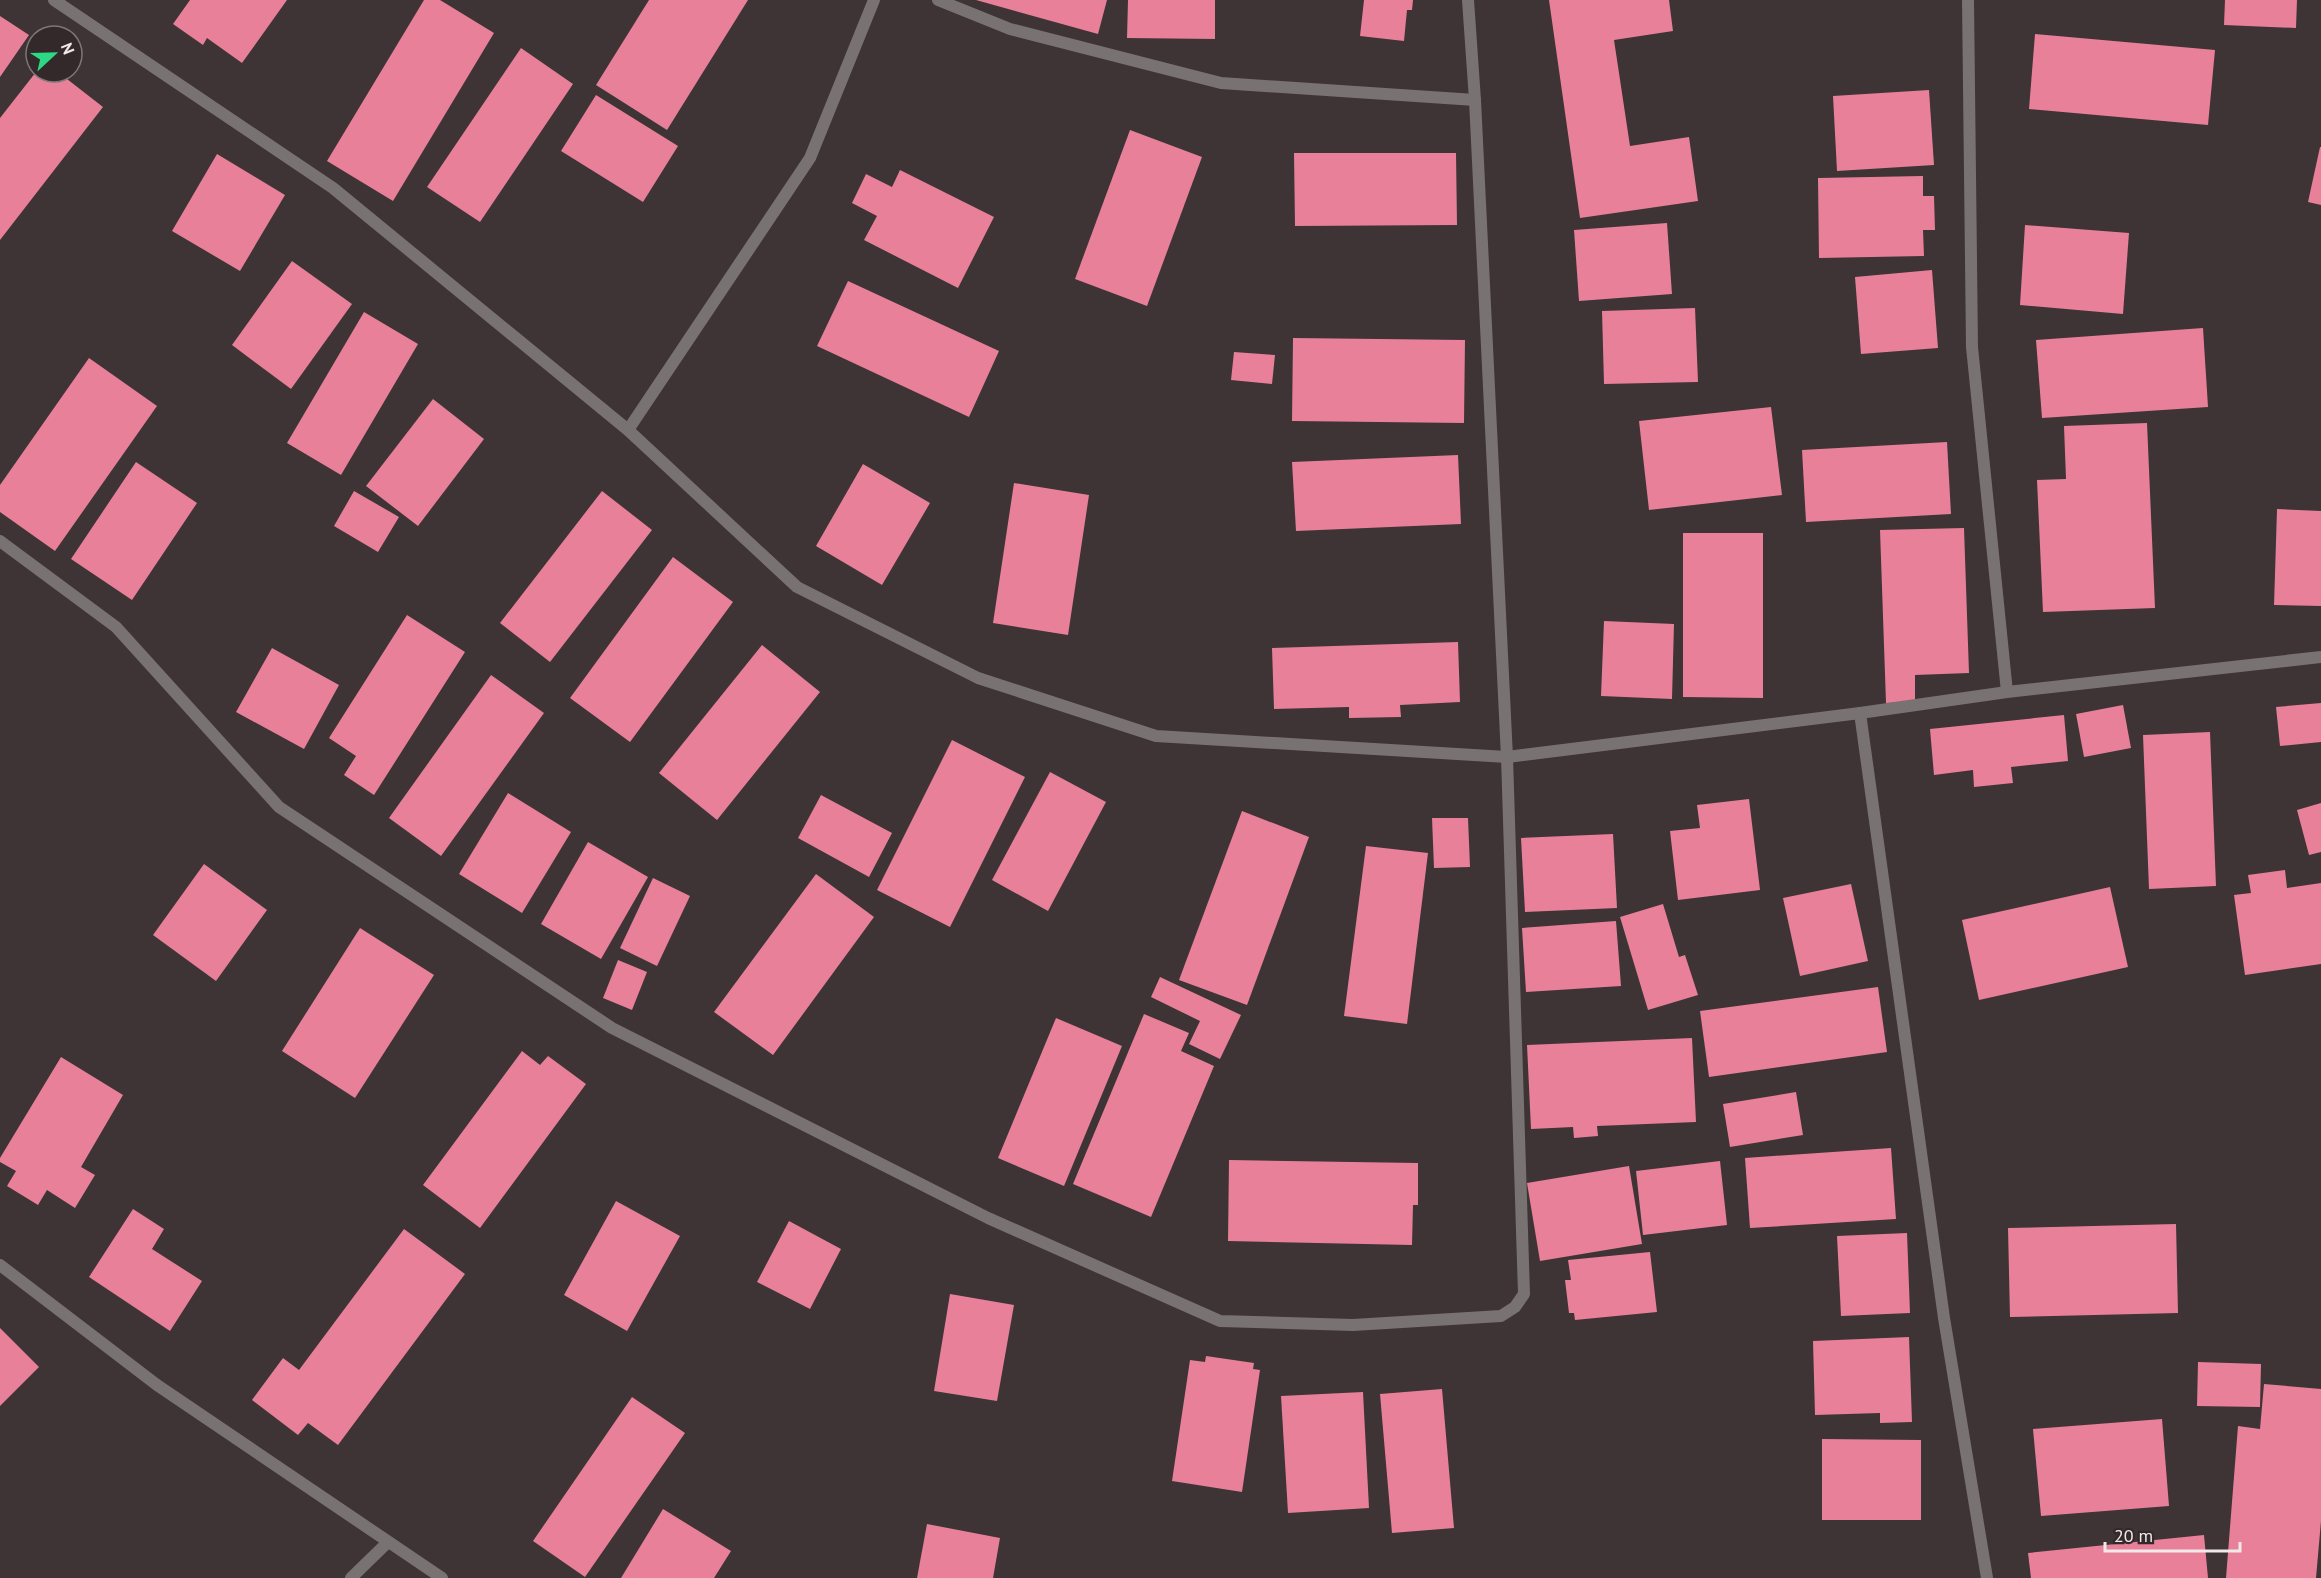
<svg xmlns="http://www.w3.org/2000/svg" width="2321" height="1578" font-family="'PT Sans',sans-serif">
  <style>
    .building { fill: #e88099 }
    .lines { fill: none; stroke-linecap: round; stroke-linejoin: round }
    .minor { stroke: #787273; stroke-width: 12 }
  </style>
  <rect width="100%" height="100%" fill="#3e3335"/>
  <g class="building">
    <polygon points="190,0 287,0 242,63 207,38 203,45 173,24"/>
    <polygon points="424,0 440,0 494,33 393,201 327,161"/>
    <polygon points="649,0 748,0 667,130 596,85"/>
    <polygon points="976,0 1107,0 1098,34"/>
    <polygon points="1128,0 1215,0 1215,39 1127,38"/>
    <polygon points="1364,0 1413,0 1412,10 1407,10 1404,41 1360,36"/>
    <polygon points="1549,0 1669,0 1673,31 1614,40 1630,146 1689,137 1698,201 1580,218"/>
    <polygon points="2225,0 2297,0 2296,28 2224,25"/>
    <polygon points="0,16 29,35 0,77"/>
    <polygon points="2035,34 2215,50 2208,125 2029,109"/>
    <polygon points="521,48 573,84 480,222 427,187"/>
    <polygon points="36,72 58,72 103,107 0,240 0,118"/>
    <polygon points="1929,90 1934,165 1837,171 1833,96"/>
    <polygon points="596,95 678,146 643,202 561,151"/>
    <polygon points="1130,130 1202,157 1147,306 1075,279"/>
    <polygon points="2320,147 2321,147 2321,205 2308,202"/>
    <polygon points="1294,153 1456,153 1457,225 1295,226"/>
    <polygon points="217,154 285,195 240,271 172,231"/>
    <polygon points="900,170 994,217 958,288 864,240 877,216 852,203 866,174 892,187"/>
    <polygon points="1923,176 1923,196 1934,196 1935,230 1923,230 1924,256 1819,258 1818,178"/>
    <polygon points="1667,223 1672,294 1579,301 1574,230"/>
    <polygon points="2025,225 2129,233 2123,314 2020,305"/>
    <polygon points="292,261 352,304 291,389 232,345"/>
    <polygon points="1932,270 1938,348 1861,354 1855,277"/>
    <polygon points="848,281 999,351 969,417 817,346"/>
    <polygon points="1695,308 1698,382 1604,384 1602,311"/>
    <polygon points="364,312 418,344 341,475 287,443"/>
    <polygon points="2203,328 2208,407 2042,418 2036,340"/>
    <polygon points="1293,338 1465,340 1464,423 1292,421"/>
    <polygon points="1234,352 1275,355 1272,384 1231,380"/>
    <polygon points="89,358 157,406 55,551 0,512 0,485"/>
    <polygon points="433,399 484,439 418,526 366,486"/>
    <polygon points="1771,407 1782,495 1649,510 1639,421"/>
    <polygon points="2147,423 2155,608 2043,612 2037,480 2066,479 2064,426"/>
    <polygon points="1947,442 1951,514 1806,522 1802,450"/>
    <polygon points="1458,455 1461,524 1296,531 1292,462"/>
    <polygon points="136,462 197,503 132,600 71,559"/>
    <polygon points="863,464 930,503 882,585 816,546"/>
    <polygon points="1014,483 1089,495 1068,635 993,623"/>
    <polygon points="354,491 399,517 378,552 334,526"/>
    <polygon points="602,491 652,530 550,662 500,623"/>
    <polygon points="2277,509 2321,511 2321,606 2274,605"/>
    <polygon points="1964,528 1969,673 1915,675 1915,702 1886,703 1880,530"/>
    <polygon points="1683,533 1763,533 1763,698 1683,697"/>
    <polygon points="673,557 733,602 630,742 570,698"/>
    <polygon points="407,615 465,652 374,795 344,775 356,756 329,738"/>
    <polygon points="1604,621 1674,624 1672,699 1601,696"/>
    <polygon points="1458,642 1460,702 1400,705 1401,717 1349,718 1349,707 1274,709 1272,648"/>
    <polygon points="762,645 820,692 717,820 659,773"/>
    <polygon points="272,648 339,685 304,749 236,712"/>
    <polygon points="491,675 544,713 441,856 389,818"/>
    <polygon points="2321,703 2321,742 2280,746 2276,707"/>
    <polygon points="2123,705 2131,748 2084,757 2076,714"/>
    <polygon points="2064,715 2068,761 2011,767 2013,783 1974,787 1973,770 1934,775 1930,729"/>
    <polygon points="2210,732 2216,886 2149,889 2143,735"/>
    <polygon points="952,740 1025,777 950,927 877,890"/>
    <polygon points="1050,772 1106,802 1048,911 992,880"/>
    <polygon points="508,793 571,832 522,913 459,874"/>
    <polygon points="821,795 892,833 869,877 798,838"/>
    <polygon points="1749,799 1760,890 1678,900 1670,831 1700,828 1697,805"/>
    <polygon points="2321,803 2321,852 2309,855 2297,810"/>
    <polygon points="1242,811 1309,837 1247,1005 1179,980"/>
    <polygon points="1432,818 1468,818 1470,867 1434,868"/>
    <polygon points="1613,834 1617,908 1525,912 1521,838"/>
    <polygon points="588,842 648,877 601,959 541,924"/>
    <polygon points="1366,846 1428,853 1407,1024 1344,1016"/>
    <polygon points="204,864 267,910 216,981 153,935"/>
    <polygon points="2285,870 2287,888 2321,883 2321,964 2245,975 2234,895 2251,893 2248,875"/>
    <polygon points="816,874 874,917 773,1055 714,1012"/>
    <polygon points="653,878 690,896 657,966 620,948"/>
    <polygon points="1851,884 1868,961 1800,976 1783,898"/>
    <polygon points="2110,887 2128,967 1979,1000 1962,920"/>
    <polygon points="1663,904 1679,957 1685,955 1698,995 1648,1010 1620,917"/>
    <polygon points="1616,921 1621,986 1526,992 1522,928"/>
    <polygon points="360,928 434,975 355,1098 282,1051"/>
    <polygon points="618,960 647,972 632,1010 603,998"/>
    <polygon points="1160,977 1241,1015 1220,1059 1189,1044 1200,1021 1151,997"/>
    <polygon points="1878,987 1887,1052 1709,1077 1700,1011"/>
    <polygon points="1144,1014 1189,1033 1181,1051 1214,1066 1151,1217 1073,1184"/>
    <polygon points="1056,1018 1122,1046 1064,1186 998,1158"/>
    <polygon points="1692,1038 1696,1122 1597,1126 1598,1136 1574,1138 1573,1127 1531,1129 1527,1045"/>
    <polygon points="522,1051 540,1065 548,1056 586,1084 480,1228 423,1185"/>
    <polygon points="61,1057 123,1095 81,1167 95,1175 75,1208 47,1190 38,1205 7,1186 16,1171 0,1162 0,1158"/>
    <polygon points="1796,1092 1803,1135 1730,1147 1723,1104"/>
    <polygon points="1891,1148 1896,1219 1750,1228 1745,1158"/>
    <polygon points="1229,1160 1418,1163 1418,1205 1413,1205 1412,1245 1228,1241"/>
    <polygon points="1720,1161 1727,1225 1643,1235 1636,1171"/>
    <polygon points="1629,1166 1642,1244 1540,1261 1527,1183"/>
    <polygon points="616,1201 680,1236 627,1331 564,1295"/>
    <polygon points="133,1209 164,1229 152,1249 202,1281 170,1331 89,1277"/>
    <polygon points="789,1221 841,1249 810,1309 757,1282"/>
    <polygon points="2176,1224 2178,1313 2010,1317 2008,1228"/>
    <polygon points="404,1229 465,1274 338,1445 308,1423 298,1435 252,1400 283,1358 299,1370"/>
    <polygon points="1907,1233 1910,1313 1841,1316 1837,1236"/>
    <polygon points="1650,1252 1657,1312 1575,1320 1574,1313 1569,1313 1565,1280 1571,1280 1568,1260"/>
    <polygon points="950,1294 1014,1305 997,1401 934,1391"/>
    <polygon points="0,1328 39,1367 0,1406"/>
    <polygon points="1909,1337 1912,1422 1880,1423 1880,1413 1815,1415 1813,1341"/>
    <polygon points="1206,1356 1254,1363 1253,1369 1260,1370 1242,1492 1172,1481 1190,1360 1205,1362"/>
    <polygon points="2198,1362 2261,1364 2260,1407 2197,1406"/>
    <polygon points="2264,1384 2321,1389 2321,1521 2316,1578 2226,1578 2238,1426 2260,1429"/>
    <polygon points="1442,1389 1454,1528 1392,1533 1380,1394"/>
    <polygon points="1363,1392 1369,1508 1288,1513 1281,1396"/>
    <polygon points="632,1397 685,1433 585,1577 533,1541"/>
    <polygon points="2162,1419 2169,1506 2041,1516 2033,1429"/>
    <polygon points="1822,1439 1921,1440 1921,1520 1822,1520"/>
    <polygon points="663,1509 731,1551 714,1578 621,1578"/>
    <polygon points="927,1524 1000,1538 993,1578 917,1578"/>
    <polygon points="2204,1535 2208,1578 2031,1578 2028,1553"/>
  </g>
  <g class="lines">
    <g class="minor">
      <polyline points="54,0 333,188 628,430 797,587 978,678 1156,736 1507,757 1860,713 2007,692 2321,657"/>
      <polyline points="938,0 1010,29 1221,83 1475,100"/>
      <polyline points="1968,0 1972,347 2007,692"/>
      <polyline points="628,430 810,158 874,0"/>
      <polyline points="0,541 116,627 279,807 612,1028 988,1218 1220,1321 1353,1325 1501,1316 1515,1307 1524,1294 1507,757 1475,100 1468,0"/>
      <polyline points="1860,713 1944,1318 1987,1578"/>
      <polyline points="0,1265 157,1385 442,1578"/>
      <polyline points="351,1578 388,1542"/>
    </g>
  </g>
  <g transform="translate(54 54) rotate(68)"><circle r="28" fill="#33292b" stroke="#7f7677" stroke-width="1.5"/>
  <path d="M0-4.5L10 22L0 15L-10 22Z" fill="#2dd884"/>
  <text y="-9" font-size="16" font-weight="bold" text-anchor="middle" fill="#f0e9ea">N</text>
  </g>
  <path d="M2105 1542v9h135v-9" fill="none" stroke="#f0e9ea" stroke-width="3"/>
  <text x="2114" y="1542" font-size="18" fill="#f0e9ea" stroke="#33292b" stroke-width="4.5" paint-order="stroke">20 m</text>
</svg>
